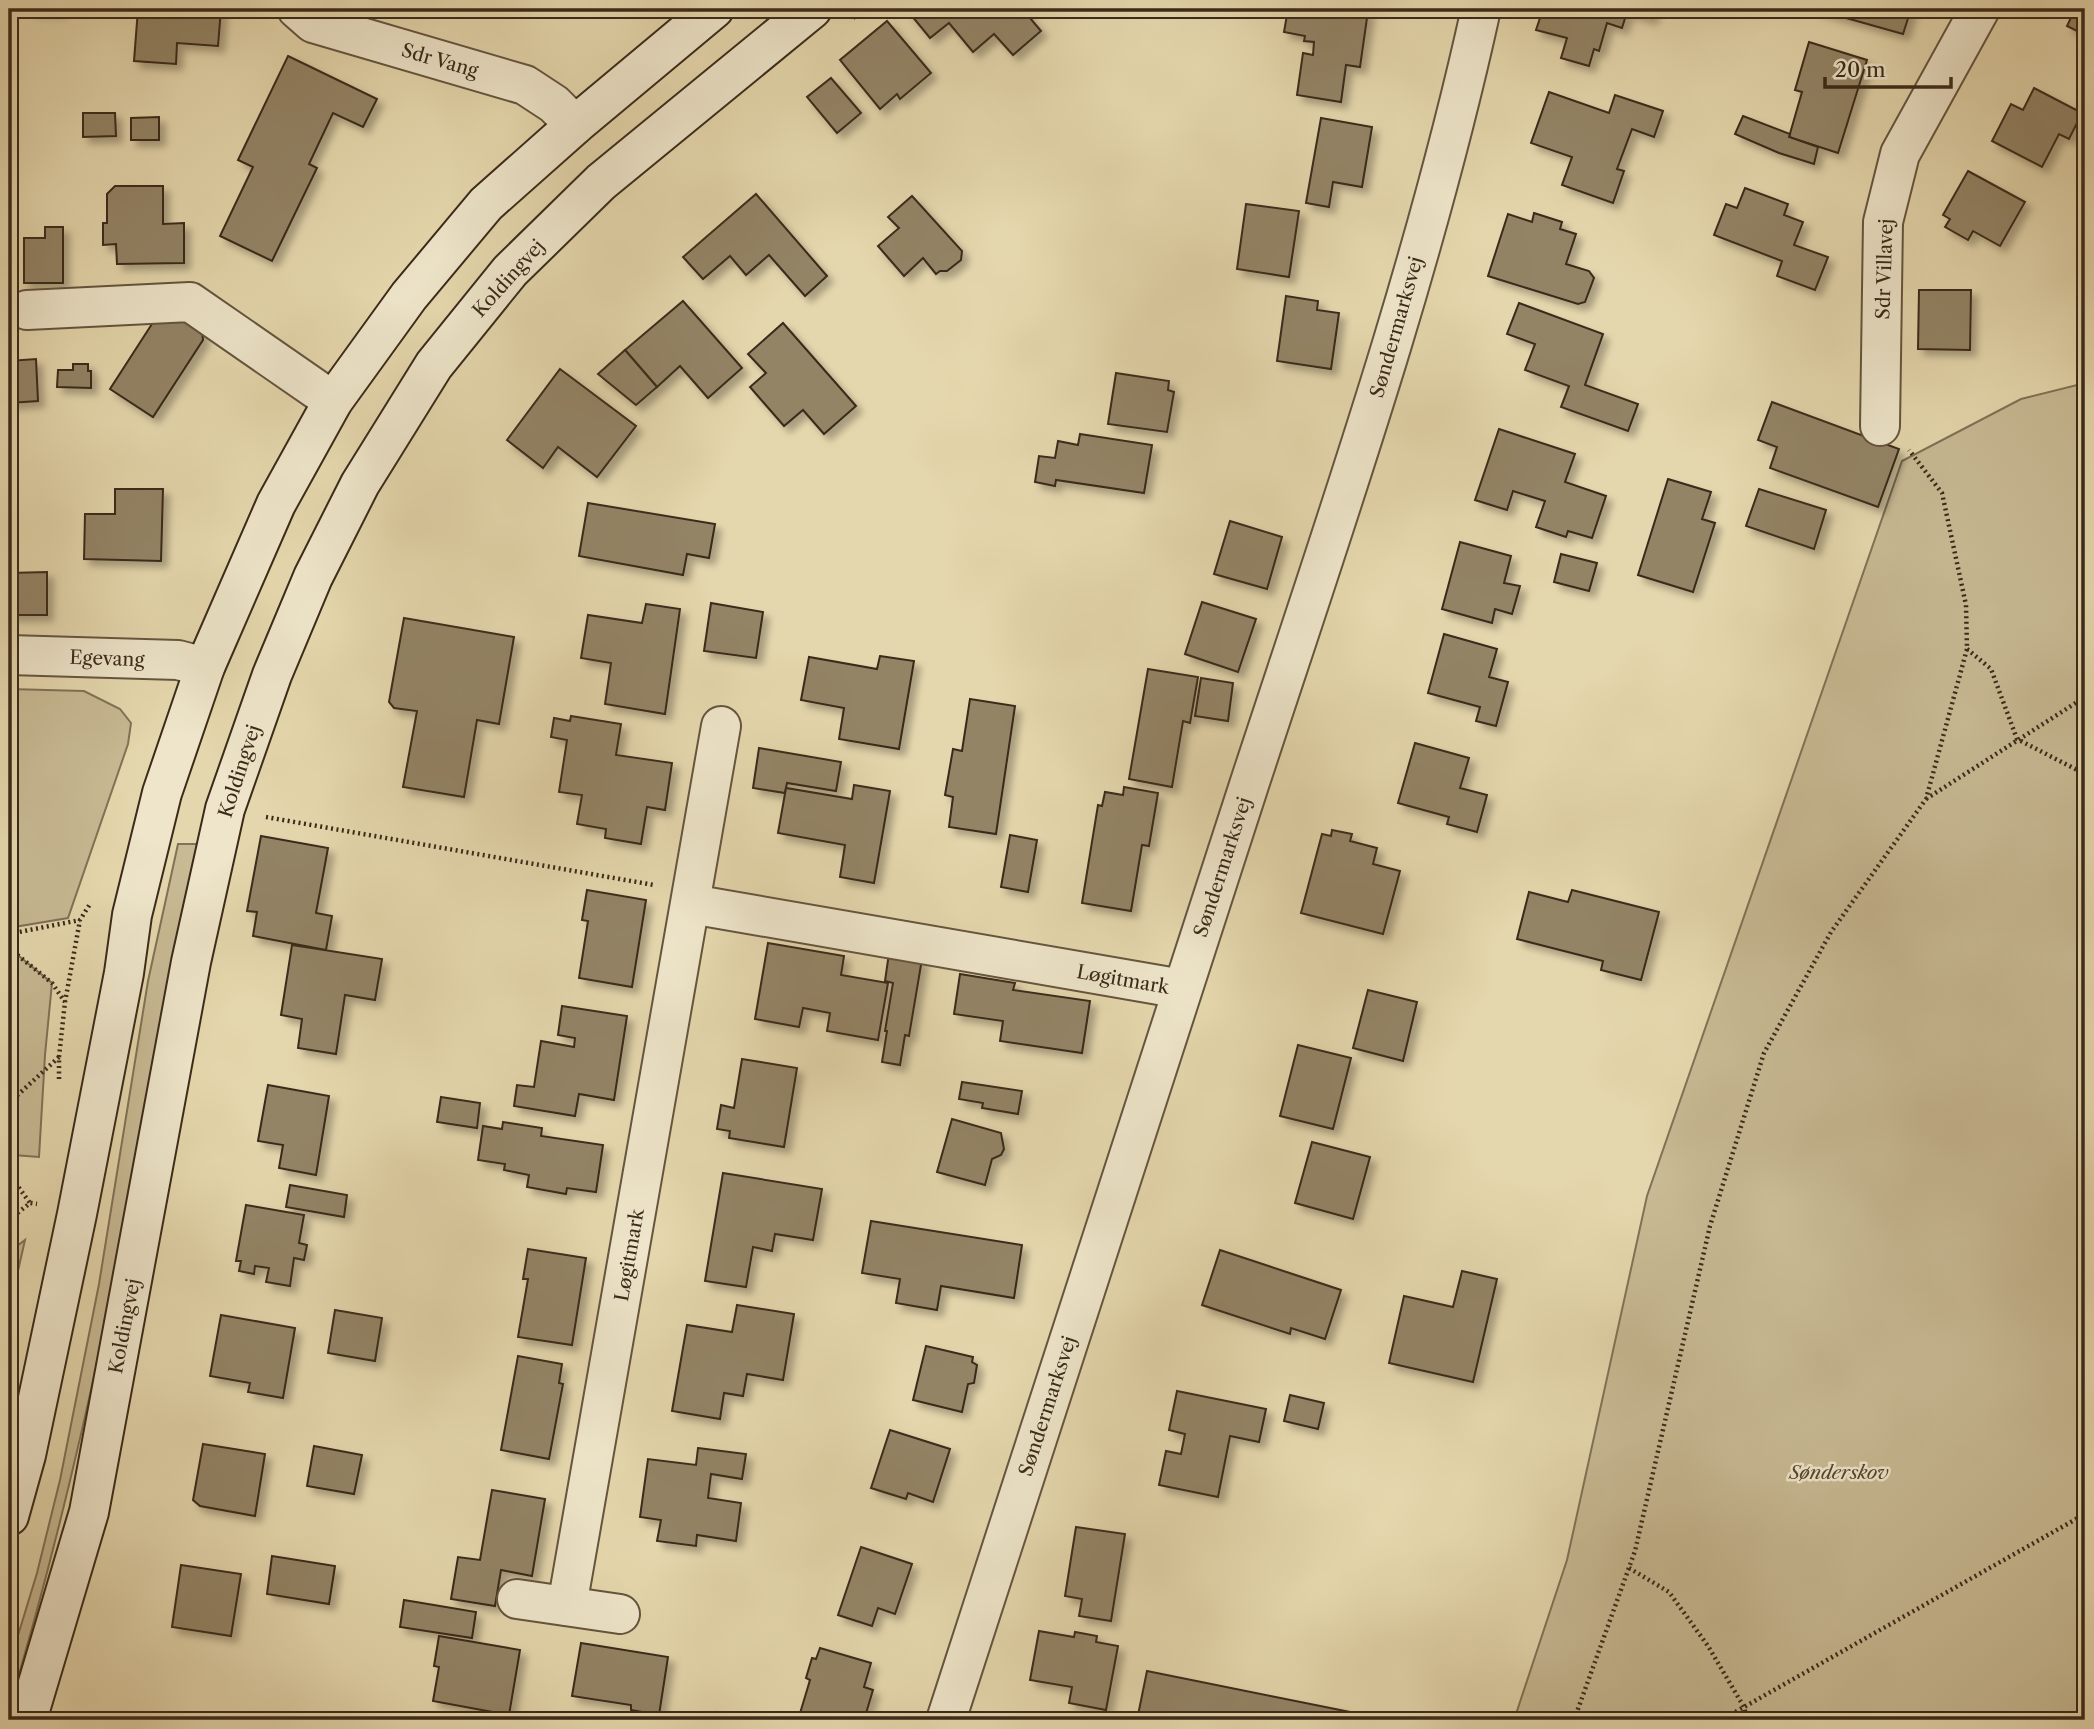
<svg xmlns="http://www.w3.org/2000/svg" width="2094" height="1729" font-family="'Libre Caslon Text',serif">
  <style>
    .green { fill: #c8ba94; stroke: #817257; stroke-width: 2 }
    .building { fill: #938466; stroke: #3a2a1a; stroke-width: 2; filter: url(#shadow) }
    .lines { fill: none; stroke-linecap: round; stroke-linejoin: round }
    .street-casing { stroke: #65553f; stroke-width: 42 }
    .secondary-casing { stroke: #3a2a1a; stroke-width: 42 }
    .path { stroke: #3a2a1a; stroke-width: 4.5; stroke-dasharray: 2 3.5; stroke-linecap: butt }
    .street { stroke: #eee5ca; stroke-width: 38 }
    .secondary { stroke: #eee5ca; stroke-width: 38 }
    .labels { text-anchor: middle; stroke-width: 5; stroke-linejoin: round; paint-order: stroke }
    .street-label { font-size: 19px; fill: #3a2a1a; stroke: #eee5ca }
    .park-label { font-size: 19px; font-style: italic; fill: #564732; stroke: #eee5ca }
  </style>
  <defs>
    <filter id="shadow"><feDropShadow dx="6" dy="6" stdDeviation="3.5" flood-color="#0004"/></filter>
  </defs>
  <rect width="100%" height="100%" fill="#e5d7ad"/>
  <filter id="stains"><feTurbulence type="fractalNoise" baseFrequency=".00286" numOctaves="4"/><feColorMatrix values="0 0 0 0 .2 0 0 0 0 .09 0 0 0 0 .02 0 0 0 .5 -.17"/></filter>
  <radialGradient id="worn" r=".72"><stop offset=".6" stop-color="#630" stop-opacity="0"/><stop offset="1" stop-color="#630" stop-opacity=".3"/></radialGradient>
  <g class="green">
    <polygon points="2085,383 2085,1720 1514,1720 1567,1560 1647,1196 1902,461 2021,399"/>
    <polygon points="9,689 84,691 120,709 131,723 128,744 68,918 14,927 9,877"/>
    <path d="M178 844H198C143 1134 94 1426 9 1708V1665L37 1573 60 1480 99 1284 148 981Z"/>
    <polygon points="9,948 52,983 45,1055 39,1157 13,1155 9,1149"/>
    <polygon points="25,1240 9,1310 9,1252"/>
  </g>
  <g class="building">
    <rect x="32" y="9" width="28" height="2"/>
    <polygon points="138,9 221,9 218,46 177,43 176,64 134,61"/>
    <polygon points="908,9 1027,9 1024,11 1041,31 1013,55 994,34 973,52 949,23 930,38 907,10"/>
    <polygon points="1288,9 1349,9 1368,11 1360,67 1346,65 1341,102 1297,95 1303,53 1313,55 1314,42 1304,41 1305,36 1284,32"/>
    <polygon points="1543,9 1654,9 1651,18 1627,12 1622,28 1607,23 1599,51 1594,49 1589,66 1561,58 1567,38 1536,30"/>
    <polygon points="1814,9 1911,9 1903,34"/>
    <polygon points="2075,9 2085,9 2085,35 2067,26"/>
    <polygon points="887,21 931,73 900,99 897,94 880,109 840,60"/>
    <polygon points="1809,42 1867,60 1838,153 1789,137 1802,92 1795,90"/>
    <polygon points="288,56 377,99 363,127 333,113 309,164 317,168 272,261 220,236 253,167 238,160"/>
    <polygon points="831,78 861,113 837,133 807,97"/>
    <polygon points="2034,88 2082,113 2069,139 2059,134 2042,167 1992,141 2011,104 2023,110"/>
    <polygon points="1549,92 1609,113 1615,95 1663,111 1654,137 1632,129 1617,169 1624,171 1613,203 1562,185 1572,157 1531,143"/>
    <polygon points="83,113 115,113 116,136 83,137"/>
    <polygon points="1743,116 1790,134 1789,137 1818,147 1814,164 1779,153 1735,134"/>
    <polygon points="159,117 159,140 131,140 131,118"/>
    <polygon points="1321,118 1372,127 1362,187 1333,182 1329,207 1306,203"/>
    <polygon points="1968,171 2025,202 2000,246 1973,231 1968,240 1945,227 1950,219 1943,215"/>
    <polygon points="115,186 163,186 163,224 184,223 184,263 117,264 116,244 103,245 103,223 107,223 107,194"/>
    <polygon points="1745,188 1788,204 1784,215 1803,222 1794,245 1828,257 1815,290 1777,276 1782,261 1714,235 1726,204 1737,208"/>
    <polygon points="756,194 827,276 805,296 769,255 746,275 730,256 703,279 683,257"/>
    <polygon points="912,196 962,251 961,260 947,271 940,271 936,274 923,258 904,276 878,246 899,228 888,217"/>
    <polygon points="1246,204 1299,211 1289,277 1237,269"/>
    <polygon points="1534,213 1562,222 1560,229 1576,234 1566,264 1589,271 1594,278 1585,302 1578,304 1488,276 1508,214 1532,222"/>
    <polygon points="45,227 63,227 63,283 24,283 24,238 45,238"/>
    <polygon points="1919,290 1971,290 1970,350 1918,349"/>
    <polygon points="1286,296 1318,301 1317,310 1339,313 1331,369 1277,361"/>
    <polygon points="683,301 742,368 708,398 680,366 657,387 625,350"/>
    <polygon points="1519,303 1603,334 1585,385 1638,404 1628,431 1561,407 1569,386 1525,370 1535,344 1507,334"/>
    <polygon points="159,313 182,317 202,331 203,340 153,417 110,389"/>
    <polygon points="783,323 856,406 824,434 803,410 784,426 750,387 766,373 748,354"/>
    <polygon points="625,350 657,387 636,405 598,374"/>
    <polygon points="9,352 9,361 36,359 38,401 9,403"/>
    <polygon points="73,364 88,364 88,371 91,371 91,388 57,387 58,370 73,370"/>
    <polygon points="560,369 636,426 597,477 558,447 543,468 507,440"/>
    <polygon points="1116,373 1169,381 1168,390 1174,392 1167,432 1108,424"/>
    <polygon points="1772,402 1899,449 1878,507 1770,468 1777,447 1758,440"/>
    <polygon points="1499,429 1575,454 1565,482 1606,496 1592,538 1568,531 1566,537 1536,527 1545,501 1513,491 1507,510 1475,500"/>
    <polygon points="1080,434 1152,445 1144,493 1056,480 1055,486 1035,482 1039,456 1055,458 1058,441 1078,445"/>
    <polygon points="1668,479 1711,492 1702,519 1715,523 1693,592 1638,575"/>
    <polygon points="115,489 163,489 161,561 84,559 85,514 115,514"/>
    <polygon points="1759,489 1826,510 1814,549 1746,526"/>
    <polygon points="588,503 715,524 709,558 687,554 683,575 579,556"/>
    <polygon points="1230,521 1282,537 1267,589 1214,574"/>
    <polygon points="1460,542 1511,556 1504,583 1520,586 1512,614 1495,609 1492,623 1442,609"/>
    <polygon points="1561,554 1597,563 1589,591 1554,582"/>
    <polygon points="47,572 47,615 9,615 9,573"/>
    <polygon points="1202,602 1256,619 1238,672 1185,654"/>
    <polygon points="711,603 763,612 756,658 704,651"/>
    <polygon points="646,604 680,609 665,714 605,704 611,663 581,658 588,615 642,623"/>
    <polygon points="404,618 514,637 499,724 477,720 464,797 403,787 417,711 394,708 389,702"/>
    <polygon points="1444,634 1497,649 1489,677 1508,682 1496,726 1476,721 1480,707 1428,693"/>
    <polygon points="880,656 914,661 899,749 839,739 844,708 801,700 809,657 877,669"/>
    <polygon points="1148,669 1198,677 1190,723 1183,721 1172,787 1129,779"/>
    <polygon points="1201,678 1233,683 1228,721 1195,716"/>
    <polygon points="970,699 1015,706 996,834 949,827 953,797 945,795 953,749 962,751"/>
    <polygon points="571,716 621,724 616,755 672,763 665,810 647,807 641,844 605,838 606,829 577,824 582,795 559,792 567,740 551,737 554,718 570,721"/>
    <polygon points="1415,743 1469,758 1460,788 1487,795 1477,832 1447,824 1449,817 1398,803"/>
    <polygon points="759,748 841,762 836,791 787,783 785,793 753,788"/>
    <polygon points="854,785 890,791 874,883 840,877 845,845 778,833 786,788 852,799"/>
    <polygon points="1124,787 1158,793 1149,846 1142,845 1131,911 1082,903 1098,805 1102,806 1105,792 1123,795"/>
    <polygon points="1332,830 1352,834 1350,841 1377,848 1373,864 1400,871 1383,934 1301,913 1322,834 1331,836"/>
    <polygon points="1010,835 1037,840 1028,892 1001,887"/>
    <polygon points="261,836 328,848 316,913 332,916 326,950 253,936 257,912 247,911"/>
    <polygon points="587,890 646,900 632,987 579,978 588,921 582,920"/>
    <polygon points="1572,890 1659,912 1641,980 1601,970 1603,961 1517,939 1529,892 1568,902"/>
    <polygon points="768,943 844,956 841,975 888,983 878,1040 827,1031 830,1013 803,1008 799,1027 755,1019"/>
    <polygon points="292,945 382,959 375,1000 345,995 336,1054 298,1048 302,1019 281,1015"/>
    <polygon points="889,953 922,959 909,1036 905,1035 900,1065 882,1062 887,1031 885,1031 893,983 885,981"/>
    <polygon points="960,974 1015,983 1013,990 1090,1001 1082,1053 1000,1041 1003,1021 954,1014"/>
    <polygon points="1368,990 1417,1002 1403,1061 1353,1048"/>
    <polygon points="562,1006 627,1016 614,1100 579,1094 575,1116 514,1106 517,1085 534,1087 541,1041 574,1047 575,1038 558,1035"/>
    <polygon points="1298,1045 1351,1058 1333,1129 1280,1116"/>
    <polygon points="742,1059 797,1068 784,1147 729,1138 730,1131 717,1129 721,1105 734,1108"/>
    <polygon points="962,1082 1022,1091 1018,1114 982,1108 983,1103 959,1099"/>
    <polygon points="268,1085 329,1096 316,1175 279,1168 283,1145 258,1141"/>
    <polygon points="441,1097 480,1103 477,1128 437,1122"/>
    <polygon points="952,1119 1001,1133 1004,1149 1001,1155 992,1159 985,1185 937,1172"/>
    <polygon points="503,1122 542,1128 541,1136 603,1145 596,1192 567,1188 566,1194 527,1187 529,1175 504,1170 505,1164 478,1160 483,1126 502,1129"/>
    <polygon points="1312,1142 1370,1157 1353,1219 1295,1203"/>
    <polygon points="723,1173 822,1189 813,1240 775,1234 772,1251 753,1247 746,1287 705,1281"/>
    <polygon points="290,1185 347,1195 344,1217 286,1207"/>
    <polygon points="246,1205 304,1215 299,1243 307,1245 304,1260 294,1258 290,1286 266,1282 269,1268 255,1266 254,1274 239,1271 241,1261 236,1261"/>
    <polygon points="871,1221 1022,1245 1014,1298 941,1286 937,1310 896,1303 900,1279 862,1273"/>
    <polygon points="528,1249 586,1258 572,1345 518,1337 528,1279 523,1279"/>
    <polygon points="1220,1250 1341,1290 1325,1339 1291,1328 1290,1334 1202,1305"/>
    <polygon points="1462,1271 1497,1279 1473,1382 1389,1363 1404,1296 1453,1307"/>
    <polygon points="737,1305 794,1314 783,1380 747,1374 743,1396 724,1393 720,1419 672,1411 687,1325 732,1332"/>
    <polygon points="335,1310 382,1318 375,1361 328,1353"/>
    <polygon points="221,1315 295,1328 283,1398 248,1392 250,1383 210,1376"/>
    <polygon points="926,1346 973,1357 972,1362 977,1365 974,1383 968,1384 962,1412 913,1400"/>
    <polygon points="518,1356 562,1364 559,1383 563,1384 549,1459 501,1450"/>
    <polygon points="1177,1391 1266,1409 1259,1442 1230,1436 1218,1497 1159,1485 1166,1451 1181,1454 1185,1434 1169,1430"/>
    <polygon points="1290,1395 1324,1403 1318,1429 1284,1421"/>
    <polygon points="890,1430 950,1449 933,1502 908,1493 906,1499 871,1488"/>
    <polygon points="203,1444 265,1454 255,1516 200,1506 193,1500"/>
    <polygon points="314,1446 362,1455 354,1494 307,1486"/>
    <polygon points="698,1448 746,1454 742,1479 711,1474 708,1498 741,1503 736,1541 697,1535 696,1546 657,1541 661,1520 640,1517 648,1459 696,1465"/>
    <polygon points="492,1490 545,1499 532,1576 501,1570 495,1606 451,1599 458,1557 480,1560"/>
    <polygon points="1076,1527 1125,1534 1111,1621 1079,1616 1082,1599 1065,1596"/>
    <polygon points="861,1547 912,1564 895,1614 878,1608 872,1626 838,1615"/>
    <polygon points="272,1556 335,1566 329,1604 267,1594"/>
    <polygon points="181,1565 241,1574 231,1636 172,1627"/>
    <polygon points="404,1600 476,1612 472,1638 400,1627"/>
    <polygon points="1039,1631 1074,1637 1075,1632 1097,1636 1096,1642 1118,1646 1106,1710 1069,1703 1072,1687 1030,1680"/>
    <polygon points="439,1636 520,1650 509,1715 433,1701 439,1667 434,1666"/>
    <polygon points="581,1643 668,1657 659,1715 631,1710 631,1705 572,1696"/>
    <polygon points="820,1648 871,1663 864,1687 873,1690 864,1720 798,1720 810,1680 806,1678 812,1658 816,1659"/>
    <polygon points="1147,1671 1390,1720 1137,1720"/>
    <polygon points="717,1712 745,1720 714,1720"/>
  </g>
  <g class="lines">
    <g class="street-casing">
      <g id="street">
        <polyline points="297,9 313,23 525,85 554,104 575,125"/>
        <polyline points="27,310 190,302 333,401"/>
        <polyline points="1880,426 1883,222 1900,154 1980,9"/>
        <polyline points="9,655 178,660 205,667"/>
        <polyline points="691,904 1182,989"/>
        <polyline points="517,1599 620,1614"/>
        <polyline points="567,1606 721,726"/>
        <path d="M946 1720C1047 1409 1147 1097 1249 785 1333 529 1423 273 1481 9"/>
      </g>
    </g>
    <g class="secondary-casing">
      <g id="secondary">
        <polyline points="9,1516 26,1455 77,1214 124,973 132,915 162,793 205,667 276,504 333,401 409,296 486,204 575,125 714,9"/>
        <polyline points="27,1720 89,1512 191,962 225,809 272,675 313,577 360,484 434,365 510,271 601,182 812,9"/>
      </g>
    </g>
    <g class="path">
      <polyline points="853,18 864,9"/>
      <polyline points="1967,649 1991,669 2017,739 2085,774"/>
      <polyline points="1926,799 2085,697"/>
      <polyline points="266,817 654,885"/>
      <polyline points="9,934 80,920"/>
      <polyline points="9,948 52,983 65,1002"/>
      <polyline points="59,1079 59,1057 65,1002 80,920 90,904"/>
      <polyline points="9,1103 59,1057"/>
      <polyline points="9,1174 30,1203"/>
      <polyline points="9,1220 30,1203 37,1204"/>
      <polyline points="1629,1568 1669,1592 1708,1646 1744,1707 1747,1720"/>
      <polyline points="1574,1720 1635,1551 1710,1226 1764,1053 1831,932 1926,799 1967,649 1966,605 1942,493 1909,450"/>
      <polyline points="1721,1720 2085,1514"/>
    </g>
    <use href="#street" class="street"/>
    <use href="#secondary" class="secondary"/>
  </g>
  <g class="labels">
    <g class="street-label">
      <text transform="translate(440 60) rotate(16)" y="7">Sdr Vang</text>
      <text transform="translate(1884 269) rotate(-88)" y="7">Sdr Villavej</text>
      <text transform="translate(508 278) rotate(-48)" y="7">Koldingvej</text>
      <text transform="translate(1396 327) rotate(-74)" y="7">Søndermarksvej</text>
      <text transform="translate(107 658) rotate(2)" y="7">Egevang</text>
      <text transform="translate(239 771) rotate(-72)" y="7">Koldingvej</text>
      <text transform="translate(1222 867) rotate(-72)" y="7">Søndermarksvej</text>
      <text transform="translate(1123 979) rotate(10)" y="7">Løgitmark</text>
      <text transform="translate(629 1255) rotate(-80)" y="7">Løgitmark</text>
      <text transform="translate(124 1326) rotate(-79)" y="7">Koldingvej</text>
      <text transform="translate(1047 1406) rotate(-72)" y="7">Søndermarksvej</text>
    </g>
    <g class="park-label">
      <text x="1839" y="1479">Sønderskov</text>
    </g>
  </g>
  <rect width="2094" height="1729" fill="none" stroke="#e5d7ad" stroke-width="35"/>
  <rect x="10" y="10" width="2073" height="1708" fill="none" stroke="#3a2a1a" stroke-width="3.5"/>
  <rect x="18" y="18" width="2059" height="1694" fill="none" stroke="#3a2a1a" stroke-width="2"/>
  <path d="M1825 77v10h126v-10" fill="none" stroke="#3a2a1a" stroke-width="3.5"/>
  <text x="1835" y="77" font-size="21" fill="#3a2a1a" stroke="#eee5ca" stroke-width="5" paint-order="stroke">20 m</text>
  <rect width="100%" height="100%" filter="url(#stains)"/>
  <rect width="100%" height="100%" fill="url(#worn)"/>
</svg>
